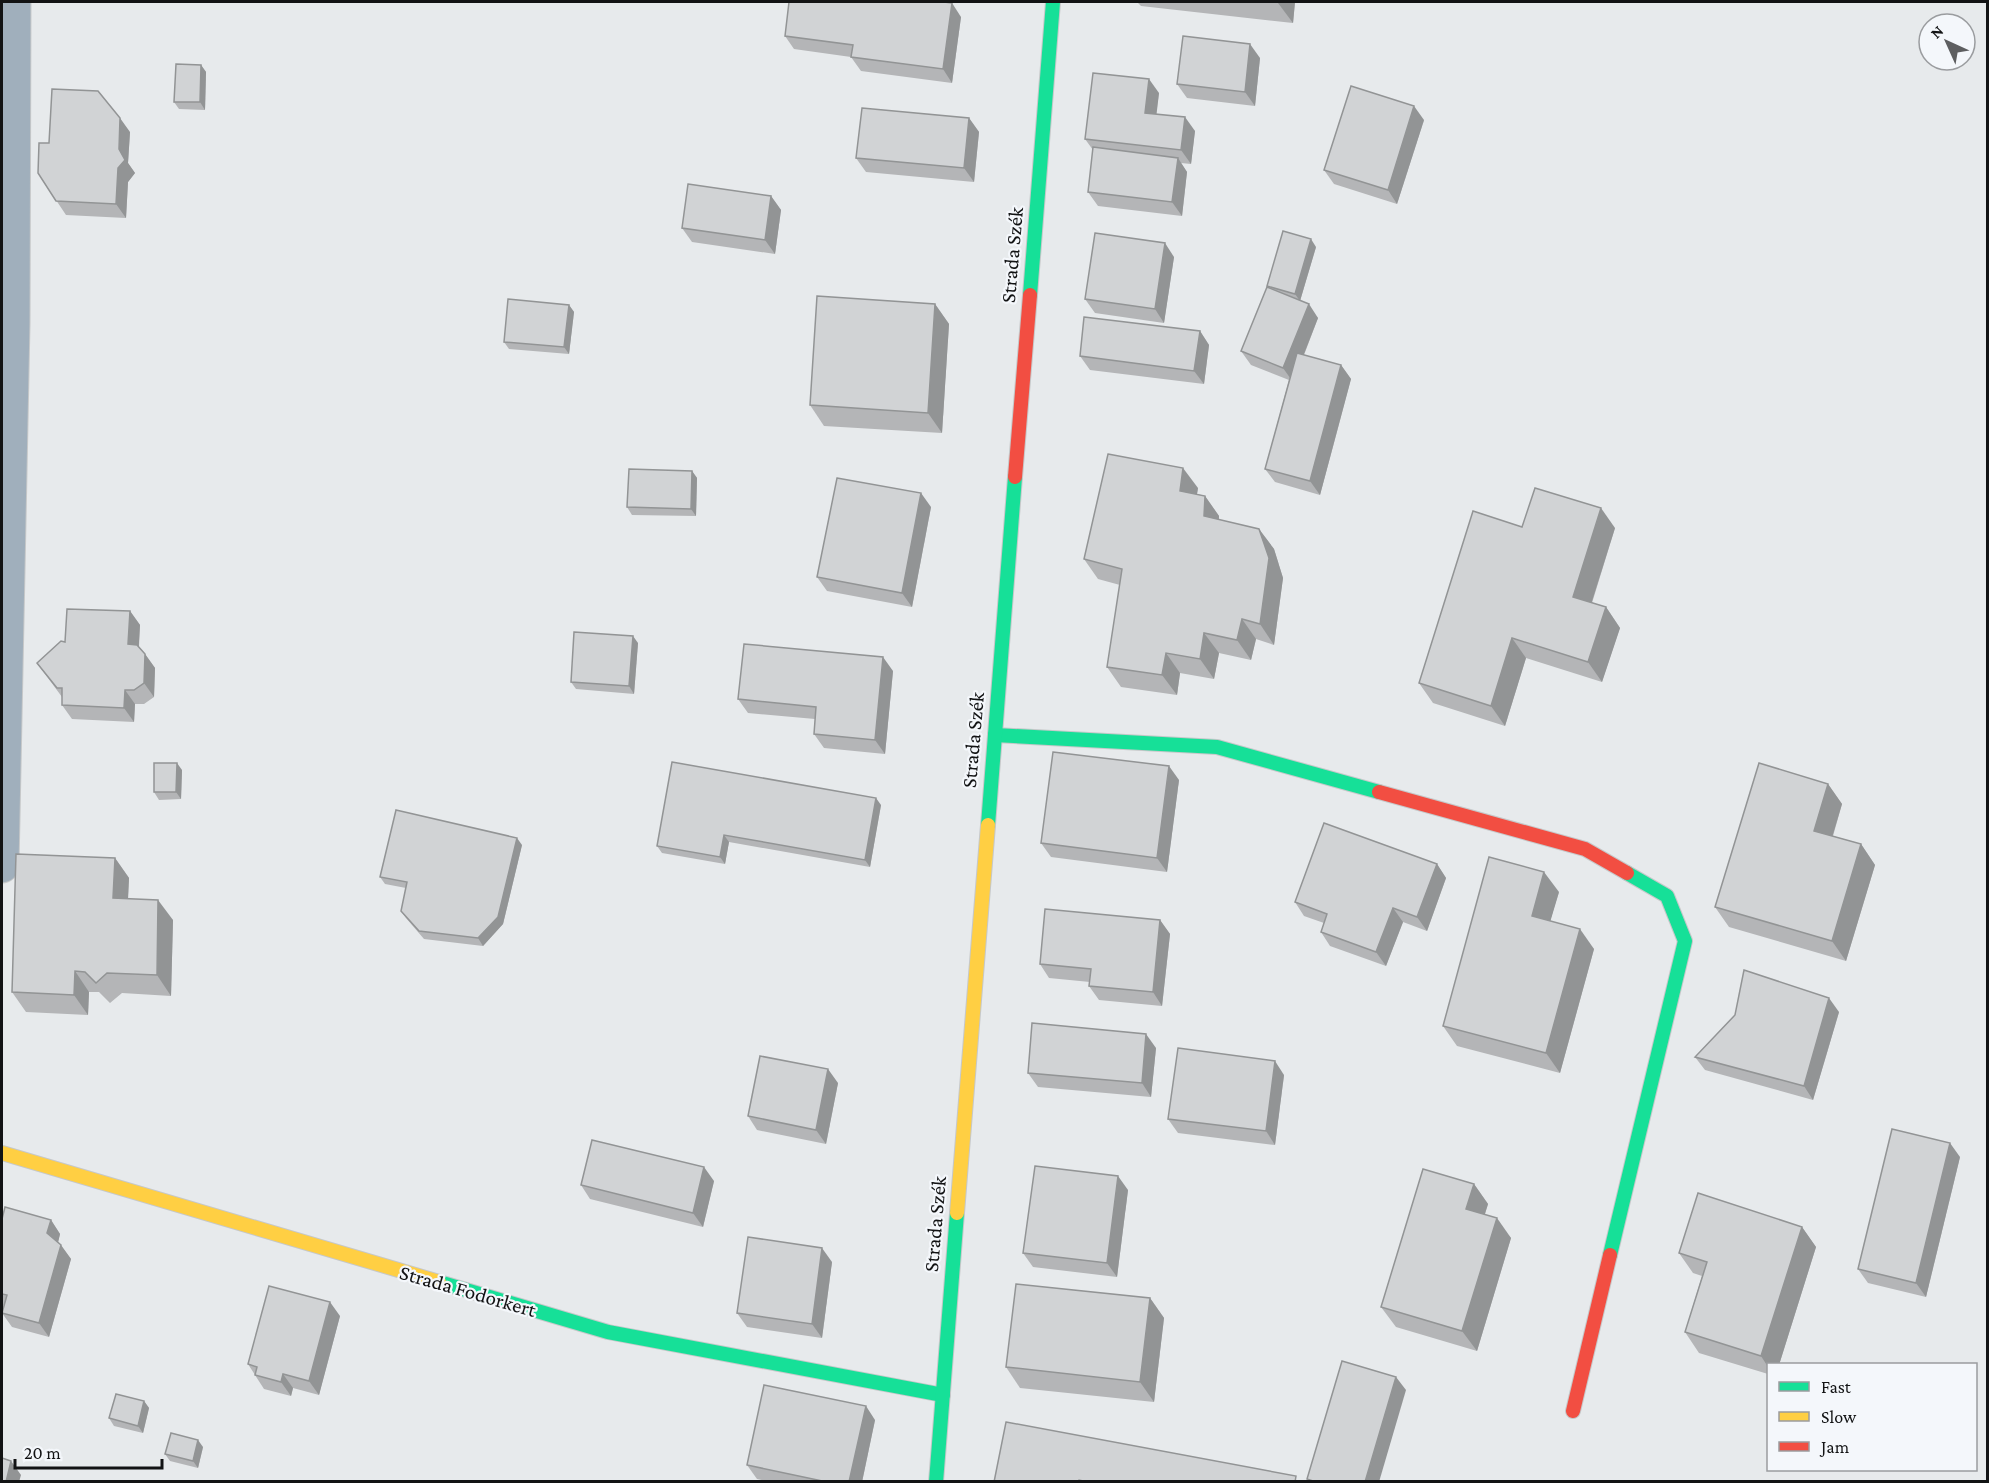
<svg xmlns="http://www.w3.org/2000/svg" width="1989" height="1483" font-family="'Crimson Pro',serif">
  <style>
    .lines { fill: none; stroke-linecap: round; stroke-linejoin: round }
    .street-casing { stroke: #c6c8c9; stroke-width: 35 }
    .fast-casing { stroke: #c6c8c9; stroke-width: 16 }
    .slow-casing { stroke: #c6c8c9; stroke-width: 16 }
    .jam-casing { stroke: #c6c8c9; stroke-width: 16 }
    .street { stroke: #a0afbc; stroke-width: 33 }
    .fast { stroke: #16e098; stroke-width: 14 }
    .slow { stroke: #ffcf43; stroke-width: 14 }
    .jam { stroke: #f24e42; stroke-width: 14 }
    .wall { fill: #b4b5b7 }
    .shaded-wall { fill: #929495 }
    .building { fill: #d1d3d5; stroke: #929495; stroke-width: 1.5 }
    .labels { text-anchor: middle; stroke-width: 4.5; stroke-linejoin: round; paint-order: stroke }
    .street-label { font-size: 21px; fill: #121314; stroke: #f4f7fb }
  </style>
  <rect width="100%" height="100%" fill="#e7eaec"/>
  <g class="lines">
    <g class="street-casing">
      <polyline id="street" points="2,866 13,323 14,2"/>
    </g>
    <g class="fast-casing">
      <g id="fast">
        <polyline points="1030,295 1053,2"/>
        <polyline points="995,735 1217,747 1379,792"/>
        <polyline points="988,825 1015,477"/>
        <polyline points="1610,1255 1685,941 1667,896 1627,873"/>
        <polyline points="439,1282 608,1332 943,1395"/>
        <polyline points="936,1482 957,1213"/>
      </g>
    </g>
    <g class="slow-casing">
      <g id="slow">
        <polyline points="2,1153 439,1282"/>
        <polyline points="957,1213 988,825"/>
      </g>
    </g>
    <g class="jam-casing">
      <g id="jam">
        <polyline points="1015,477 1030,295"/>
        <polyline points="1379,792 1585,849 1627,873"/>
        <polyline points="1573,1411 1610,1255"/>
      </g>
    </g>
    <use href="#street" class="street"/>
    <use href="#fast" class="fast"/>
    <use href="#slow" class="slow"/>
    <use href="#jam" class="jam"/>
  </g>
  <g class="wall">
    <polygon points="1137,2 1295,2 1293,23 1141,6"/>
    <polygon points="961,17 952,83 861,71 851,57 794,49 785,36"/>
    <polygon points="1260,58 1255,106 1187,98 1177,84"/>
    <polygon points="201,65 206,72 205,110 179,109 174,102"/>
    <polygon points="1159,93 1156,114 1195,131 1191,164 1181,163 1187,172 1182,216 1098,206 1088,192 1093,150 1085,139"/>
    <polygon points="969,118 979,132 974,182 866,172 856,158"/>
    <polygon points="1424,120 1397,204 1334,184 1324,170"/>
    <polygon points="130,132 128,163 135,173 128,182 126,218 66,215 38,173 49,143"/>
    <polygon points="771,196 781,210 775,254 692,242 682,228"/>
    <polygon points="1316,247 1300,301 1318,318 1304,355 1341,365 1351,379 1320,495 1275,482 1265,469 1289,380 1251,365 1241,351 1269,288 1267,286"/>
    <polygon points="1174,257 1164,323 1095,313 1085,299"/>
    <polygon points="935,304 949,324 942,433 824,426 810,405"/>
    <polygon points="569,305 574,312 569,354 509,349 504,342"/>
    <polygon points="1200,331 1209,345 1204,384 1090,370 1080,356"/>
    <polygon points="692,471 697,478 696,516 632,515 627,507"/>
    <polygon points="1198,488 1197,494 1205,496 1219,516 1219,520 1259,529 1274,549 1283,578 1274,645 1256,639 1251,660 1219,653 1214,679 1180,673 1177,695 1121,687 1107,667 1120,585 1098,579 1084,559"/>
    <polygon points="931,507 912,607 827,591 817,577"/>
    <polygon points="1522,527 1615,528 1592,603 1606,607 1620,628 1602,682 1526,658 1505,726 1433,703 1419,683"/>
    <polygon points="130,611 140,625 139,647 145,654 155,668 154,697 144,704 135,704 134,722 72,719 62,705 62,697 37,663 65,642"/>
    <polygon points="638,643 634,694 576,689 571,682"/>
    <polygon points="893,671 885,754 824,748 814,734 815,719 748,713 738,699"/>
    <polygon points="182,770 181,799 159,800 154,792"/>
    <polygon points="1179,780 1167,872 1051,857 1041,843"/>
    <polygon points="1828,784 1842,804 1833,836 1861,844 1875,865 1846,961 1729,927 1715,907"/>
    <polygon points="881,805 870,867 729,842 725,864 662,853 657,846"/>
    <polygon points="522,845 503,924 483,946 424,939 406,918 401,911 406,888 385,884 380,877"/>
    <polygon points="115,858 129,878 128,899 173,920 171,996 122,993 110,1003 99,992 89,992 88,1015 26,1012 12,992"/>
    <polygon points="1437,864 1446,878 1427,931 1403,922 1386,966 1330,946 1321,932 1324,923 1304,916 1295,902"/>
    <polygon points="1559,892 1550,921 1594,949 1560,1073 1457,1046 1443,1026"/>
    <polygon points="1160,920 1170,934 1162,1006 1099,1000 1089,986 1090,982 1049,978 1040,964"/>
    <polygon points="1839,1012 1813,1100 1705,1070 1695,1057"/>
    <polygon points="1156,1048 1151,1097 1038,1087 1028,1073"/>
    <polygon points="1284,1075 1275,1145 1178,1133 1168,1119"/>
    <polygon points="838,1083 826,1144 757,1130 748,1116"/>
    <polygon points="1960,1157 1926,1297 1868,1283 1858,1269"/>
    <polygon points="714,1181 703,1227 590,1199 581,1185"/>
    <polygon points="1474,1184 1488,1204 1485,1214 1511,1238 1477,1351 1396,1327 1381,1307"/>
    <polygon points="1128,1190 1117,1277 1033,1267 1023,1253"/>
    <polygon points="2,1219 51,1220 60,1234 58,1242 71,1259 49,1337 12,1327 2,1313 4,1306 2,1305"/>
    <polygon points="1802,1227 1816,1247 1779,1365 1768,1365 1768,1374 1699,1353 1685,1332 1702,1276 1693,1273 1679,1253"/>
    <polygon points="832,1262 822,1338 747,1327 737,1313"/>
    <polygon points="1150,1298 1164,1318 1154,1402 1020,1388 1006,1367"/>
    <polygon points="340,1316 319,1395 293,1388 291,1396 264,1389 248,1364"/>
    <polygon points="144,1401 149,1408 143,1433 114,1426 109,1418"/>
    <polygon points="875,1420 862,1482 771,1482 757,1479 747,1465"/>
    <polygon points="203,1447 198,1468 170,1461 165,1454"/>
  </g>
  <g class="shaded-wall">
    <polygon points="1279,2 1295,2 1293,23 1278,3"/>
    <polygon points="952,3 961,17 952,83 943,69"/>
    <polygon points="1250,44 1260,58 1255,106 1245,92"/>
    <polygon points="201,65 206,72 205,110 200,102"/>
    <polygon points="1149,79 1159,93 1155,127 1145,113"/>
    <polygon points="1414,106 1424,120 1397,204 1388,190"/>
    <polygon points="1185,117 1195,131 1191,164 1181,150"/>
    <polygon points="120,118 130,132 128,163 135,173 128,182 126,218 116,204"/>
    <polygon points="969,118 979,132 974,182 964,168"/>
    <polygon points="1178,158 1187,172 1182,216 1172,202"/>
    <polygon points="771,196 781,210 775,254 765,240"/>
    <polygon points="1311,239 1316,247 1300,301 1295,294"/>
    <polygon points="1165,243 1174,257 1164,323 1155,309"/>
    <polygon points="935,304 949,324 942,433 928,413"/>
    <polygon points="1309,304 1318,318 1293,382 1283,368"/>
    <polygon points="569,305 574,312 569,354 564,347"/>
    <polygon points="1200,331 1209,345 1204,384 1194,371"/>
    <polygon points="1341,365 1351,379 1320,495 1310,481"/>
    <polygon points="1183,468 1198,488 1194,511 1180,491"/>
    <polygon points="692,471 697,478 696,516 691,509"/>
    <polygon points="921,493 931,507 912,607 902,593"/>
    <polygon points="1205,496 1219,516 1218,537 1204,516"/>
    <polygon points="1601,508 1615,528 1587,617 1573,597"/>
    <polygon points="1259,529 1274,549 1283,578 1274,645 1260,624"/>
    <polygon points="1606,607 1620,628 1602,682 1588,662"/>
    <polygon points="130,611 140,625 138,658 128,644"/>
    <polygon points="1242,619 1256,639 1251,660 1237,640"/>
    <polygon points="1204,633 1219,653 1214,679 1200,659"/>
    <polygon points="633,636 638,643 634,694 629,686"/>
    <polygon points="1512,638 1526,658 1505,726 1491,706"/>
    <polygon points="1166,653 1180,673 1177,695 1162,675"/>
    <polygon points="145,654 155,668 154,697 144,683"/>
    <polygon points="883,657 893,671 885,754 875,740"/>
    <polygon points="125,690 135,704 134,722 124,708"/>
    <polygon points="177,763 182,770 181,799 176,792"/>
    <polygon points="1169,766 1179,780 1167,872 1157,858"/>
    <polygon points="1828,784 1842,804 1828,851 1814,831"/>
    <polygon points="876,798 881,805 870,867 865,860"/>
    <polygon points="724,835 729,842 725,864 720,857"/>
    <polygon points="517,838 522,845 503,924 483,946 478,938"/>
    <polygon points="1861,844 1875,865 1846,961 1832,941"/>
    <polygon points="115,858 129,878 127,918 113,898"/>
    <polygon points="1437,864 1446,878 1427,931 1417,917"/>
    <polygon points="1544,872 1559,892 1546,936 1532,916"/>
    <polygon points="158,900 173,920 171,996 157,975"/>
    <polygon points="1393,908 1403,922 1386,966 1376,952"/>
    <polygon points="1160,920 1170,934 1162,1006 1153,992"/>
    <polygon points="1580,929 1594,949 1560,1073 1546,1053"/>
    <polygon points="75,971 89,992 88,1015 74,995"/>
    <polygon points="1829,998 1839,1012 1813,1100 1804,1086"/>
    <polygon points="1146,1034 1156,1048 1151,1097 1142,1083"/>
    <polygon points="1275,1061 1284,1075 1275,1145 1266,1131"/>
    <polygon points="828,1069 838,1083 826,1144 816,1130"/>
    <polygon points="1950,1143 1960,1157 1926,1297 1916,1283"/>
    <polygon points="704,1167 714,1181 703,1227 693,1213"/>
    <polygon points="1118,1176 1128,1190 1117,1277 1107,1263"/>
    <polygon points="1474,1184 1488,1204 1480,1229 1466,1209"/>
    <polygon points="1497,1218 1511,1238 1477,1351 1462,1331"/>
    <polygon points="51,1220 60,1234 57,1247 47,1233"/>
    <polygon points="1802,1227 1816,1247 1779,1365 1768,1365 1768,1367 1761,1356"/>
    <polygon points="61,1245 71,1259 49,1337 39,1323"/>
    <polygon points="822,1248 832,1262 822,1338 812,1324"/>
    <polygon points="1150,1298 1164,1318 1154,1402 1140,1382"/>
    <polygon points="330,1302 340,1316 319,1395 309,1381"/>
    <polygon points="283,1374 293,1388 291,1396 281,1382"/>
    <polygon points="1396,1377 1406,1390 1379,1482 1365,1482"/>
    <polygon points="144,1401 149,1408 143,1433 138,1426"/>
    <polygon points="866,1406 875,1420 862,1482 849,1482"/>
    <polygon points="198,1440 203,1447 198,1468 193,1461"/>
    <polygon points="11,1461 21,1475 19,1482 6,1482"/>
  </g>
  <g class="building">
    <polygon points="789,2 944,2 952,3 943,69 851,57 853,45 785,36"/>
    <polygon points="1183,36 1250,44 1245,92 1177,84"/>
    <polygon points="176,64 201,65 200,102 174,102"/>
    <polygon points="1093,73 1149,79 1145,113 1185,117 1181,150 1085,139"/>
    <polygon points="1351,86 1414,106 1388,190 1324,170"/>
    <polygon points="52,89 98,91 120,118 119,149 125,160 118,168 116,204 56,201 38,173 39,143 49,143"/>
    <polygon points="862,108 969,118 964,168 856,158"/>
    <polygon points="1093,147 1178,158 1172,202 1088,192"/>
    <polygon points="688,184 771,196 765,240 682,228"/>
    <polygon points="1283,231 1311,239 1295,294 1267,286"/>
    <polygon points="1095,233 1165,243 1155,309 1085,299"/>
    <polygon points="1267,287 1309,304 1283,368 1241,351"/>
    <polygon points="817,296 935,304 928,413 810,405"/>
    <polygon points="508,299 569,305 564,347 504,342"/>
    <polygon points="1084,317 1200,331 1194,371 1080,356"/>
    <polygon points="1297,353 1341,365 1310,481 1265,469"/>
    <polygon points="1108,454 1183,468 1180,491 1205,496 1204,516 1259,529 1269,558 1260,624 1242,619 1237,640 1204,633 1200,659 1166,653 1162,675 1107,667 1122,569 1084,559"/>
    <polygon points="629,469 692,471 691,509 627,507"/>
    <polygon points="837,478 921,493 902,593 817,577"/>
    <polygon points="1535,488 1601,508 1573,597 1606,607 1588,662 1512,638 1491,706 1419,683 1473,511 1522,527"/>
    <polygon points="67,609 130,611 128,644 137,645 145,654 144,683 134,690 125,690 124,708 62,705 62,688 57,688 37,663 61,641 65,642"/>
    <polygon points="574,632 633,636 629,686 571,682"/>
    <polygon points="744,644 883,657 875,740 814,734 816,707 738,699"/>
    <polygon points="1053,752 1169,766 1157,858 1041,843"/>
    <polygon points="672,762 876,798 865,860 724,835 720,857 657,846"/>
    <polygon points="154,763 177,763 176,792 154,792"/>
    <polygon points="1759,763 1828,784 1814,831 1861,844 1832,941 1715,907"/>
    <polygon points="396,810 517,838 498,917 478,938 419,931 401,911 407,882 380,877"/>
    <polygon points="1324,823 1437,864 1417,917 1393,908 1376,952 1321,932 1327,914 1295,902"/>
    <polygon points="16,854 115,858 113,898 158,900 157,975 107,973 96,983 85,972 75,971 74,995 12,992"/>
    <polygon points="1489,857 1544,872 1532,916 1580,929 1546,1053 1443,1026"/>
    <polygon points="1045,909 1160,920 1153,992 1089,986 1091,969 1040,964"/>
    <polygon points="1744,970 1829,998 1804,1086 1695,1057 1735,1015"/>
    <polygon points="1032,1023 1146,1034 1142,1083 1028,1073"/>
    <polygon points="1178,1048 1275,1061 1266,1131 1168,1119"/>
    <polygon points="760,1056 828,1069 816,1130 748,1116"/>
    <polygon points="1892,1129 1950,1143 1916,1283 1858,1269"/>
    <polygon points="592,1140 704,1167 693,1213 581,1185"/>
    <polygon points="1035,1166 1118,1176 1107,1263 1023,1253"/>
    <polygon points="1423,1169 1474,1184 1466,1209 1497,1218 1462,1331 1381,1307"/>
    <polygon points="1698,1193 1802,1227 1761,1356 1685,1332 1707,1262 1679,1253"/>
    <polygon points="5,1207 51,1220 47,1233 61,1245 39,1323 2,1313 7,1295 2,1294 2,1219"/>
    <polygon points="748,1237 822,1248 812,1324 737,1313"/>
    <polygon points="1016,1284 1150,1298 1140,1382 1006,1367"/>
    <polygon points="269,1286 330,1302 309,1381 283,1374 281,1382 255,1375 257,1367 248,1364"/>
    <polygon points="1342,1361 1396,1377 1365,1482 1316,1482 1307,1479"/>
    <polygon points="764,1385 866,1406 849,1482 827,1482 747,1465"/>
    <polygon points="116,1394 144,1401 138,1426 109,1418"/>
    <polygon points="1006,1422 1296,1476 1295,1482 1088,1482 1079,1480 1078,1482 994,1482"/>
    <polygon points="171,1433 198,1440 193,1461 165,1454"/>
    <polygon points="2,1458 11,1461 6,1482 2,1482"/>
  </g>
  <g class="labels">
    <g class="street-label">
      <text transform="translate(1012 255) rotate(-85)" y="7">Strada Szék</text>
      <text transform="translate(973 740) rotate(-85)" y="7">Strada Szék</text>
      <text transform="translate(935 1224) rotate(-85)" y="7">Strada Szék</text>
      <text transform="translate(468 1291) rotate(16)" y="7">Strada Fodorkert</text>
    </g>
  </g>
  <rect width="1989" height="1483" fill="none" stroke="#121314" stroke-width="6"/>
  <rect x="1767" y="1363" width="210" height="108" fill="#f4f7fb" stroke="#9a9c9f" stroke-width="1.5"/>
  <rect x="1779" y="1382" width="30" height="9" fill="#16e098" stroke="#9a9c9f" stroke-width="1.5"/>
  <text x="1821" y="1393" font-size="18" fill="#121314">Fast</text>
  <rect x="1779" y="1412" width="30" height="9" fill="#ffcf43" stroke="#9a9c9f" stroke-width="1.5"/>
  <text x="1821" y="1423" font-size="18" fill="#121314">Slow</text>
  <rect x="1779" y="1442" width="30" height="9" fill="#f24e42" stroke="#9a9c9f" stroke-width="1.5"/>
  <text x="1821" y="1453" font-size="18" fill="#121314">Jam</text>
  <g transform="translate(1947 42) rotate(315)"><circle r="28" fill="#f4f7fb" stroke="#9a9c9f" stroke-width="1.5"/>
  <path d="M0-4.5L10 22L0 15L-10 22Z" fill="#5d5e60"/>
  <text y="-9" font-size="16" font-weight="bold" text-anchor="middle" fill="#121314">N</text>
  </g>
  <path d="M15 1459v9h147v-9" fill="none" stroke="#121314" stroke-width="3"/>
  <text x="24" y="1459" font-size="18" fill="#121314" stroke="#f4f7fb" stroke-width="4.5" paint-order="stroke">20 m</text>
</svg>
